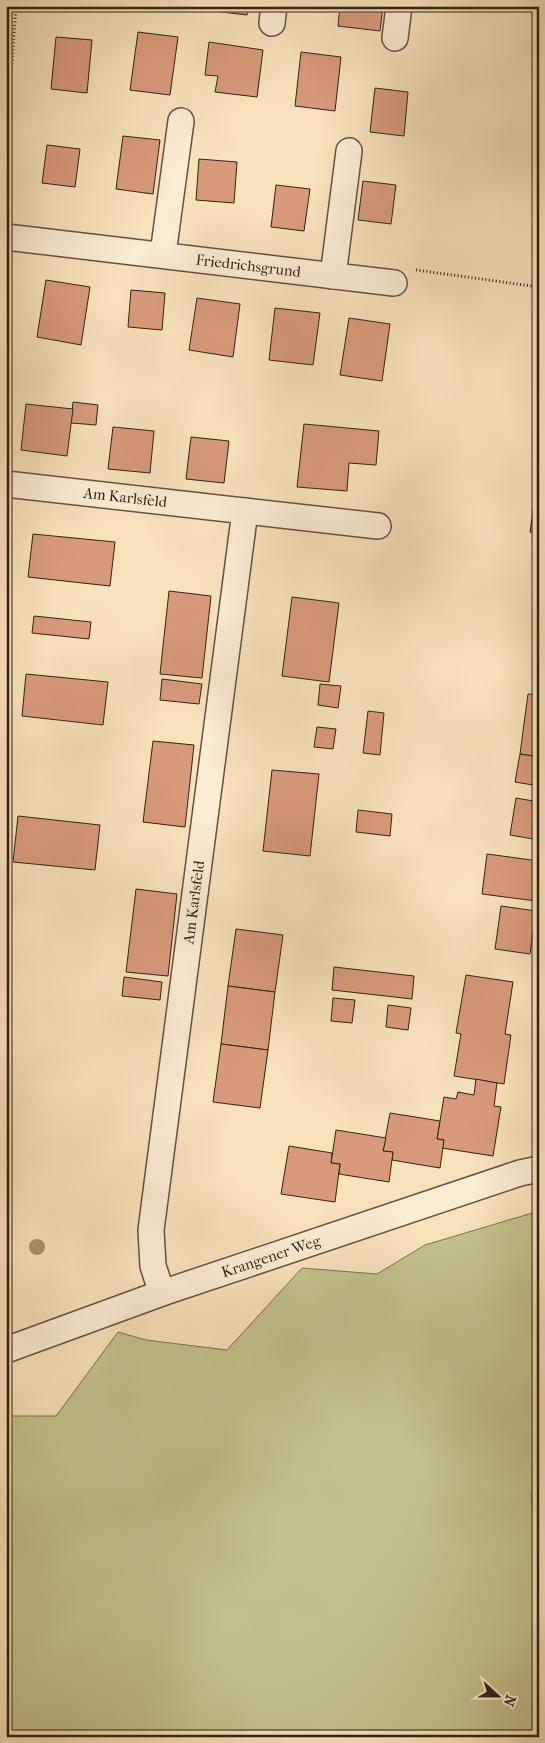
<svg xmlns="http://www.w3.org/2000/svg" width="545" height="1743" font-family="'IM FELL French Canon',serif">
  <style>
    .green { fill: #c3c28c; stroke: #7a7251 }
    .building { fill: #d89a7b; stroke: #302216 }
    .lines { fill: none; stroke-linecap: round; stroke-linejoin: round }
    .street-casing { stroke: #625240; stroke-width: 28 }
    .path { stroke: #302216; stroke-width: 3; stroke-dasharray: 1 2.5; stroke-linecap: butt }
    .street { stroke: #faecd3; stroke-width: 25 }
    .tree { fill: #a29374 }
    .labels { text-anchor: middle; stroke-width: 4; stroke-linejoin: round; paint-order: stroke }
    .street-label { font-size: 15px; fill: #302216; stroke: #faecd3 }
  </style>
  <rect width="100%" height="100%" fill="#f8e2bc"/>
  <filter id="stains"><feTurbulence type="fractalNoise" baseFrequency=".004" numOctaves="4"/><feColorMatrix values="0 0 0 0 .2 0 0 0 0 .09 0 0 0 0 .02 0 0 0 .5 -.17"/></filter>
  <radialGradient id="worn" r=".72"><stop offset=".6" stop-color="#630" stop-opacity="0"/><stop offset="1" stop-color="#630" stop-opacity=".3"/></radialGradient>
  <polygon class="green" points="539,1211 539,1483 531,1493 539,1551 539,1737 6,1737 6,1416 56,1416 118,1332 146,1340 227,1350 302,1268 377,1274 425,1245"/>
  <g class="building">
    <polygon points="213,6 248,6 247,15 213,11"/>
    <polygon points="340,6 383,6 380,31 338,26"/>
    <polygon points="138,32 178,37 170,95 130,90"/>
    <polygon points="56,37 92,40 87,93 51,89"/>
    <polygon points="209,42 263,50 257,97 215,92 218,76 205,75"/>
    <polygon points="301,52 341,57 335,111 295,106"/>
    <polygon points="375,88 408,92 404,136 370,132"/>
    <polygon points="123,136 160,140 153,194 116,189"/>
    <polygon points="47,145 80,149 75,187 42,183"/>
    <polygon points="199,159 237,162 234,203 196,200"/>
    <polygon points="363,181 396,185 391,224 358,220"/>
    <polygon points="276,185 310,189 304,231 271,227"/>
    <polygon points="46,280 90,287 81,345 37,337"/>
    <polygon points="131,290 165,293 162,330 128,327"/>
    <polygon points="197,298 240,304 233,357 189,350"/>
    <polygon points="275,308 320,313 313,365 269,360"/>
    <polygon points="349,318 390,324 382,381 340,375"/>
    <polygon points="73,402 98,405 96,425 71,423"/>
    <polygon points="26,404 73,409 67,456 21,450"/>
    <polygon points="304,424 379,431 376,465 349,463 347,491 297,487"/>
    <polygon points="113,427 154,431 150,473 108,469"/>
    <polygon points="191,437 229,441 224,483 186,479"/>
    <polygon points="536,489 539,490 539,533 530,532"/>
    <polygon points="33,534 115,542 110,586 28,577"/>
    <polygon points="169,591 211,596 202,678 160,674"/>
    <polygon points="292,597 339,603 329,682 282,676"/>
    <polygon points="34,616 91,622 89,639 32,633"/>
    <polygon points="26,674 108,682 103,725 22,716"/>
    <polygon points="162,679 202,684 199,704 160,700"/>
    <polygon points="320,684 341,686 338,708 318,705"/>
    <polygon points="528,694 539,695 539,757 520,754"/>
    <polygon points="368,711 384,713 380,755 363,753"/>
    <polygon points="317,727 336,729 333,749 314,747"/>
    <polygon points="153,741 194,745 185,827 143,822"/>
    <polygon points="520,754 539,757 539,786 515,782"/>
    <polygon points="272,770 319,774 310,856 263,851"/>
    <polygon points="516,798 539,802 539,840 510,835"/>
    <polygon points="358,810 392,814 390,836 356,832"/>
    <polygon points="18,816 100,825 95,870 13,862"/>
    <polygon points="487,854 539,861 536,901 482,894"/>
    <polygon points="136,889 177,894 168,976 126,972"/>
    <polygon points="501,906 536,911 530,954 495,949"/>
    <polygon points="236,929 283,935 275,992 228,986"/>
    <polygon points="334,967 414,976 412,999 332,990"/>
    <polygon points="466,975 513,982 505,1034 511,1035 504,1084 454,1076 461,1034 456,1033"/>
    <polygon points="124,977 162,982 160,1000 122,996"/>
    <polygon points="228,986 275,992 268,1050 221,1044"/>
    <polygon points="333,998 355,1000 352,1023 331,1021"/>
    <polygon points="388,1005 411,1008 408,1030 386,1027"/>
    <polygon points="221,1044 268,1050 260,1108 213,1102"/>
    <polygon points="476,1079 497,1083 494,1106 501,1107 493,1156 442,1148 444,1140 437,1139 444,1097 456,1099 458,1092 474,1095"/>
    <polygon points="390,1113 440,1121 437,1139 444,1140 440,1168 392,1160 393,1152 383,1151"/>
    <polygon points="336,1130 386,1138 383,1151 393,1152 389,1182 339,1174 340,1164 331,1163"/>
    <polygon points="289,1146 332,1153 331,1163 340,1164 335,1202 281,1194"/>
  </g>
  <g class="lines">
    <g class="street-casing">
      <g id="street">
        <polyline points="272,23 274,6"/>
        <polyline points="395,38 399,6"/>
        <path id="s1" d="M6 237 394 283"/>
        <polyline points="163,254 181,121"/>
        <polyline points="333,276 349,151"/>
        <path id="s2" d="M6 484 378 526"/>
        <path id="s3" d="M162 1293 153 1266 151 1230 245 511"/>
        <path id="s4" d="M6 1350 162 1293 520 1173 539 1169"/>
      </g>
    </g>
    <g class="path">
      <polyline points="6,148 16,6"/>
      <polyline points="416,270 539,287"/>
      <polyline points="539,1499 539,1506"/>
    </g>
    <use href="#street" class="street"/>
  </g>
  <circle class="tree" cx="37" cy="1247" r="8"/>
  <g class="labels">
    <g class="street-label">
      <text dy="5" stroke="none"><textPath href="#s1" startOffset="244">Friedrichsgrund</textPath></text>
      <text dy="5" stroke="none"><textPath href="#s2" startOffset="120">Am Karlsfeld</textPath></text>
      <text dy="5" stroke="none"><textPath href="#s3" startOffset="395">Am Karlsfeld</textPath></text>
      <text dy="5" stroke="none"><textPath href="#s4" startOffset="281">Krangener Weg</textPath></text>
    </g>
  </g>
  <rect width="545" height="1743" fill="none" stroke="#f8e2bc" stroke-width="25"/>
  <rect x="8" y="8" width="530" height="1728" fill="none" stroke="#302216" stroke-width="2.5"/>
  <rect x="12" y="12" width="520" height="1718" fill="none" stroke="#302216"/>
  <g transform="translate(498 1696) rotate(111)" stroke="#faecd3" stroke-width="4" paint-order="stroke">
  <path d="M0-4L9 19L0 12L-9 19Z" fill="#302216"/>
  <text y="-8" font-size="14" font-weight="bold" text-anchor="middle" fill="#302216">N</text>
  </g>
  <rect width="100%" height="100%" filter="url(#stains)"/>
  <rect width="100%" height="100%" fill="url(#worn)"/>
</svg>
